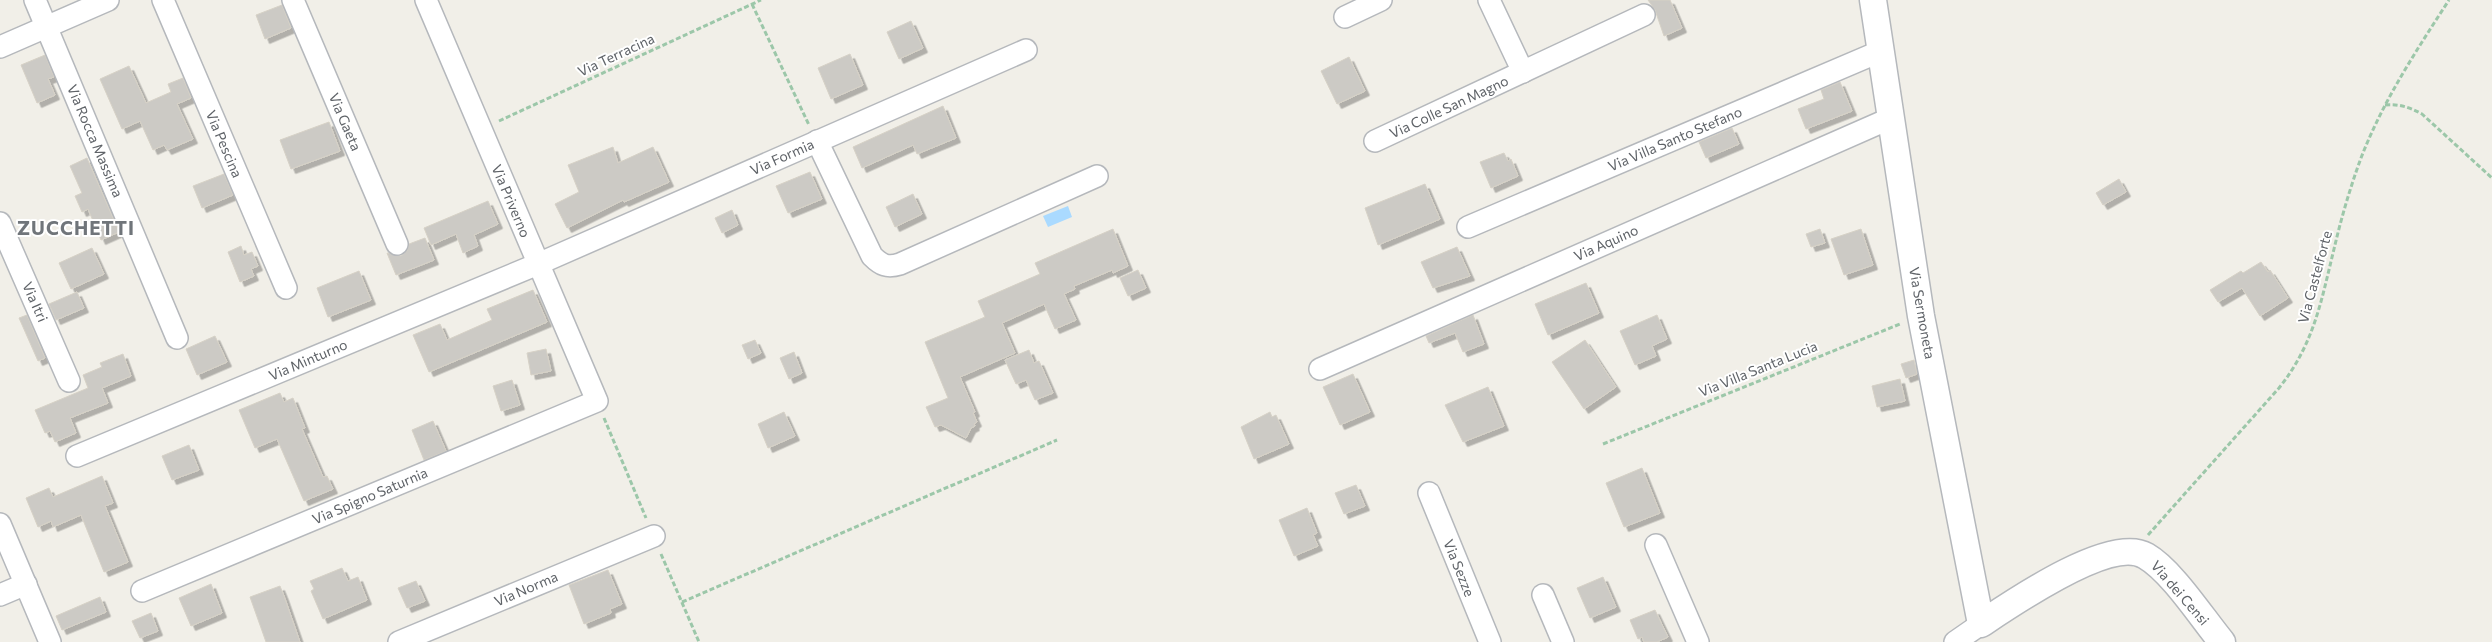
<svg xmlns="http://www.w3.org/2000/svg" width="2492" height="642" font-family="Commissioner,sans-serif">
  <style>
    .water { fill: #aadaff }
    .building { fill: #cccac5; stroke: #d6d1c6; filter: url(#shadow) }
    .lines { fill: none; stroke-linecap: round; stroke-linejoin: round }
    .minor-casing { stroke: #b5b8bc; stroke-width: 24 }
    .tertiary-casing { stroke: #b5b8bc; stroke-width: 29 }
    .path { stroke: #9cc7a9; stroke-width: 3; stroke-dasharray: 5 2.5; stroke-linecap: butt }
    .minor { stroke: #fff; stroke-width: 21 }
    .tertiary { stroke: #fff; stroke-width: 26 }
    .labels { text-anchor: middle; stroke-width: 4; stroke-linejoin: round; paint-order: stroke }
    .street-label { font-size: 14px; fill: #5f6368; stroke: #fff }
    .district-label { font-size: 19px; font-weight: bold; letter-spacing: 1px; fill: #70757a; stroke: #fff }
  </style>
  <defs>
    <filter id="shadow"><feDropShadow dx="4.5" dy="4.5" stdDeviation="0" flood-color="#0004"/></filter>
  </defs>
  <rect width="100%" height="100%" fill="#f1efe8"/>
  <polygon class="water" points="1068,206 1072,217 1048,227 1043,216"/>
  <g class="building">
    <polygon points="1648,0 1670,0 1682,28 1664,36 1655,10"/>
    <polygon points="282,5 291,28 265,39 256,15"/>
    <polygon points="911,21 923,48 899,59 887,32"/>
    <polygon points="850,54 863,85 831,99 818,68"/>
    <polygon points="45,55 54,77 48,79 55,95 37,103 21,65"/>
    <polygon points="1349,57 1365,91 1337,104 1321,71"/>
    <polygon points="129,66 146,103 171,92 168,84 183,78 191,98 177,104 193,139 167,150 164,145 153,150 140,121 122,129 100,79"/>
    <polygon points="1840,82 1852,111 1806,129 1798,109 1824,99 1821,90"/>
    <polygon points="943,106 956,138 917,154 913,145 862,168 853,147"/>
    <polygon points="329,122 340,151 291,169 280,140"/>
    <polygon points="1732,128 1739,144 1706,158 1699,142"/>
    <polygon points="613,147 618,163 653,147 669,182 624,202 623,200 567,228 555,204 579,192 568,165"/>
    <polygon points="1504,153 1508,161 1511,159 1518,176 1491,188 1480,162"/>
    <polygon points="87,158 119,232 101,240 88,209 82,212 75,196 82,193 70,166"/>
    <polygon points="810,172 822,199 788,213 776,186"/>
    <polygon points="224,174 233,195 202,208 193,186"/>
    <polygon points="2119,179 2126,192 2103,205 2096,193"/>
    <polygon points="1425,184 1440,219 1378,245 1365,208"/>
    <polygon points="913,194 922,214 895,227 886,207"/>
    <polygon points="488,201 498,224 474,235 478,246 463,253 456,234 431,245 424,228"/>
    <polygon points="732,210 738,225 722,233 715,218"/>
    <polygon points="1113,229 1128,266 1113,273 1112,270 1074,286 1075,289 1064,294 1076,320 1055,329 1044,304 1002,323 1015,353 960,377 975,412 973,413 977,422 974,424 975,426 971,428 966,438 941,425 935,427 926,407 948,398 925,342 985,317 978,301 1040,274 1035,263"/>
    <polygon points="1820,229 1825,243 1811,247 1806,234"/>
    <polygon points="1861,229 1873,265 1844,275 1831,239"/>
    <polygon points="425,238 434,260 396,275 387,253 401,256 407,251 409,244"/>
    <polygon points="241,246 244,255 252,252 258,266 251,269 254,276 240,282 228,252"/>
    <polygon points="1457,247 1470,276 1433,288 1421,262"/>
    <polygon points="92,248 104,274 71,289 59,263"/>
    <polygon points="2261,262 2268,272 2270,270 2288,298 2260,316 2242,288 2218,302 2210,290 2241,271 2243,273"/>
    <polygon points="1138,270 1146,288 1128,296 1120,278"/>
    <polygon points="359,271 371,300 328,317 317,288"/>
    <polygon points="1586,283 1599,313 1548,335 1535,304"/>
    <polygon points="533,290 547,322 429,372 413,335 440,324 447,340 492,320 487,309"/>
    <polygon points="77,292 84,308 56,320 49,304"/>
    <polygon points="27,315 45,358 38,361 19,318"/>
    <polygon points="1473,315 1484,344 1463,352 1455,333 1429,343 1426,336"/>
    <polygon points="1657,315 1667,339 1652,346 1656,356 1635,365 1620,331"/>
    <polygon points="215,336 227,362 197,375 186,349"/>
    <polygon points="755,340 761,353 748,359 742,345"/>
    <polygon points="1585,340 1616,387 1584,409 1552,362"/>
    <polygon points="546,349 551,371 531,375 527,353"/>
    <polygon points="1029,350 1034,363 1039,361 1053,393 1035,400 1026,380 1016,384 1005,360"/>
    <polygon points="794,352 802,373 789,379 780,358"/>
    <polygon points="123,354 131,376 102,388 108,403 70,418 76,433 55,442 50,431 45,433 35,410 88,388 83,375 102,367 100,363"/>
    <polygon points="1914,360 1917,374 1906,378 1901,364"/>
    <polygon points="1353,374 1370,412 1340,425 1323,387"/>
    <polygon points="1900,379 1905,401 1877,407 1872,386"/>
    <polygon points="512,380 520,405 501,411 493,386"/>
    <polygon points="1488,387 1504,426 1463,442 1445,405"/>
    <polygon points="280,393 284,402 293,398 305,428 302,429 323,477 327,476 333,489 304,501 277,439 255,448 239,410"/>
    <polygon points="784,412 795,436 768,448 758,424"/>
    <polygon points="1270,412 1272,417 1276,415 1289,444 1254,459 1241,427"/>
    <polygon points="433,421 446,451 424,460 412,430"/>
    <polygon points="189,445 199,470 172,480 162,456"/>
    <polygon points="1642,468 1660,513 1624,527 1606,483"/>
    <polygon points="102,476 113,503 105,506 128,562 104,572 81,515 53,527 51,521 38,527 26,498 49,488 53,497"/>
    <polygon points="1356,485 1365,506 1344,514 1335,493"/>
    <polygon points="1307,508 1317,533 1313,535 1318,546 1294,556 1279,520"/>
    <polygon points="342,568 348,581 358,577 367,600 323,619 311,591 314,589 310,581"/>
    <polygon points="608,570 622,604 610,609 611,613 584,624 569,585"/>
    <polygon points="1603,577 1616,607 1590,618 1577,588"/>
    <polygon points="416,581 425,601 407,608 398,588"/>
    <polygon points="211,584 222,613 191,626 179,598"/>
    <polygon points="280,586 284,596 300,642 266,642 250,597"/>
    <polygon points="100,597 106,612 62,630 56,616"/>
    <polygon points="1655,610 1668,637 1657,642 1644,642 1642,637 1638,639 1630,620"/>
    <polygon points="151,613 158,631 140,638 132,621"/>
  </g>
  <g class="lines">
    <g class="minor-casing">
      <g id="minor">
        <polyline points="35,0 177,338"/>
        <polyline points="163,0 286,288"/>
        <polyline points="293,0 397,244"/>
        <polyline points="1489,0 1523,72"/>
        <polyline points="1345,17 1381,0"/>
        <polyline points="0,47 108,0"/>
        <path d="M817 141 872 256C881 265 887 268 900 264L1097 176"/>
        <polyline points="1375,141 1644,15"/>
        <polyline points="0,223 69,381"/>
        <polyline points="1468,227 1881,51"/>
        <polyline points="1320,369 1891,118"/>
        <polyline points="77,456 538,264 1026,50"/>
        <polyline points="1429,493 1490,642"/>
        <polyline points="0,524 50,642"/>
        <polyline points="1656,545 1698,642"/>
        <polyline points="142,591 597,401 426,0"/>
        <polyline points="0,595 26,584"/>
        <polyline points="1543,595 1563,642"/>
        <polyline points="399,642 654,536"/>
        <polyline points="1955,642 1981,624"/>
      </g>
    </g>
    <g class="tertiary-casing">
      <path id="tertiary" d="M1873 0 1921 316 1981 624C2011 604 2111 535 2146 556 2172 571 2202 618 2222 642"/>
    </g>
    <g class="path">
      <polyline points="752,4 809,125"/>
      <path d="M2385 105C2400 104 2409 107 2422 114L2492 178"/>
      <polyline points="499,121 761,0"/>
      <polyline points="604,418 646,518"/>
      <polyline points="1603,444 1900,324"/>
      <path d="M2148 535 2279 388C2314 344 2321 302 2334 249 2341 219 2350 188 2361 158 2383 101 2416 51 2449 0"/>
      <polyline points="661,554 699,642"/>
      <polyline points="682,602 1057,440"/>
    </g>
    <use href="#minor" class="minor"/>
    <use href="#tertiary" class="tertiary"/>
  </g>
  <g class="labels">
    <g class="street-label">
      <text transform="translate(616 55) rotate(-25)" y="5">Via Terracina</text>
      <text transform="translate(1449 107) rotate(-25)" y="5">Via Colle San Magno</text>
      <text transform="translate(345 122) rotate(67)" y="5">Via Gaeta</text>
      <text transform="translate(1675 139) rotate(-23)" y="5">Via Villa Santo Stefano</text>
      <text transform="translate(95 141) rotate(67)" y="5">Via Rocca Massima</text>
      <text transform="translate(224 144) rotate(67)" y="5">Via Pescina</text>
      <text transform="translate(782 157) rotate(-24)" y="5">Via Formia</text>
      <text transform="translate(511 201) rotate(67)" y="5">Via Priverno</text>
      <text transform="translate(1606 243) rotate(-24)" y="5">Via Aquino</text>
      <text transform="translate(2315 277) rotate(-75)" y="5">Via Castelforte</text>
      <text transform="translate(35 302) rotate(66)" y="5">Via Itri</text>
      <text transform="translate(1922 313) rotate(80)" y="5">Via Sermoneta</text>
      <text transform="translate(308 360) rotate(-23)" y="5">Via Minturno</text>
      <text transform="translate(1758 369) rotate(-22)" y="5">Via Villa Santa Lucia</text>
      <text transform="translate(370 496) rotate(-23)" y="5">Via Spigno Saturnia</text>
      <text transform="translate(1459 568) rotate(68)" y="5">Via Sezze</text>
      <text transform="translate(526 589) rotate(-23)" y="5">Via Norma</text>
      <text transform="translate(2180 593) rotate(49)" y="5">Via dei Censi</text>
    </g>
    <g class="district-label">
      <text x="76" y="235">ZUCCHETTI</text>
    </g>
  </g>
</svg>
